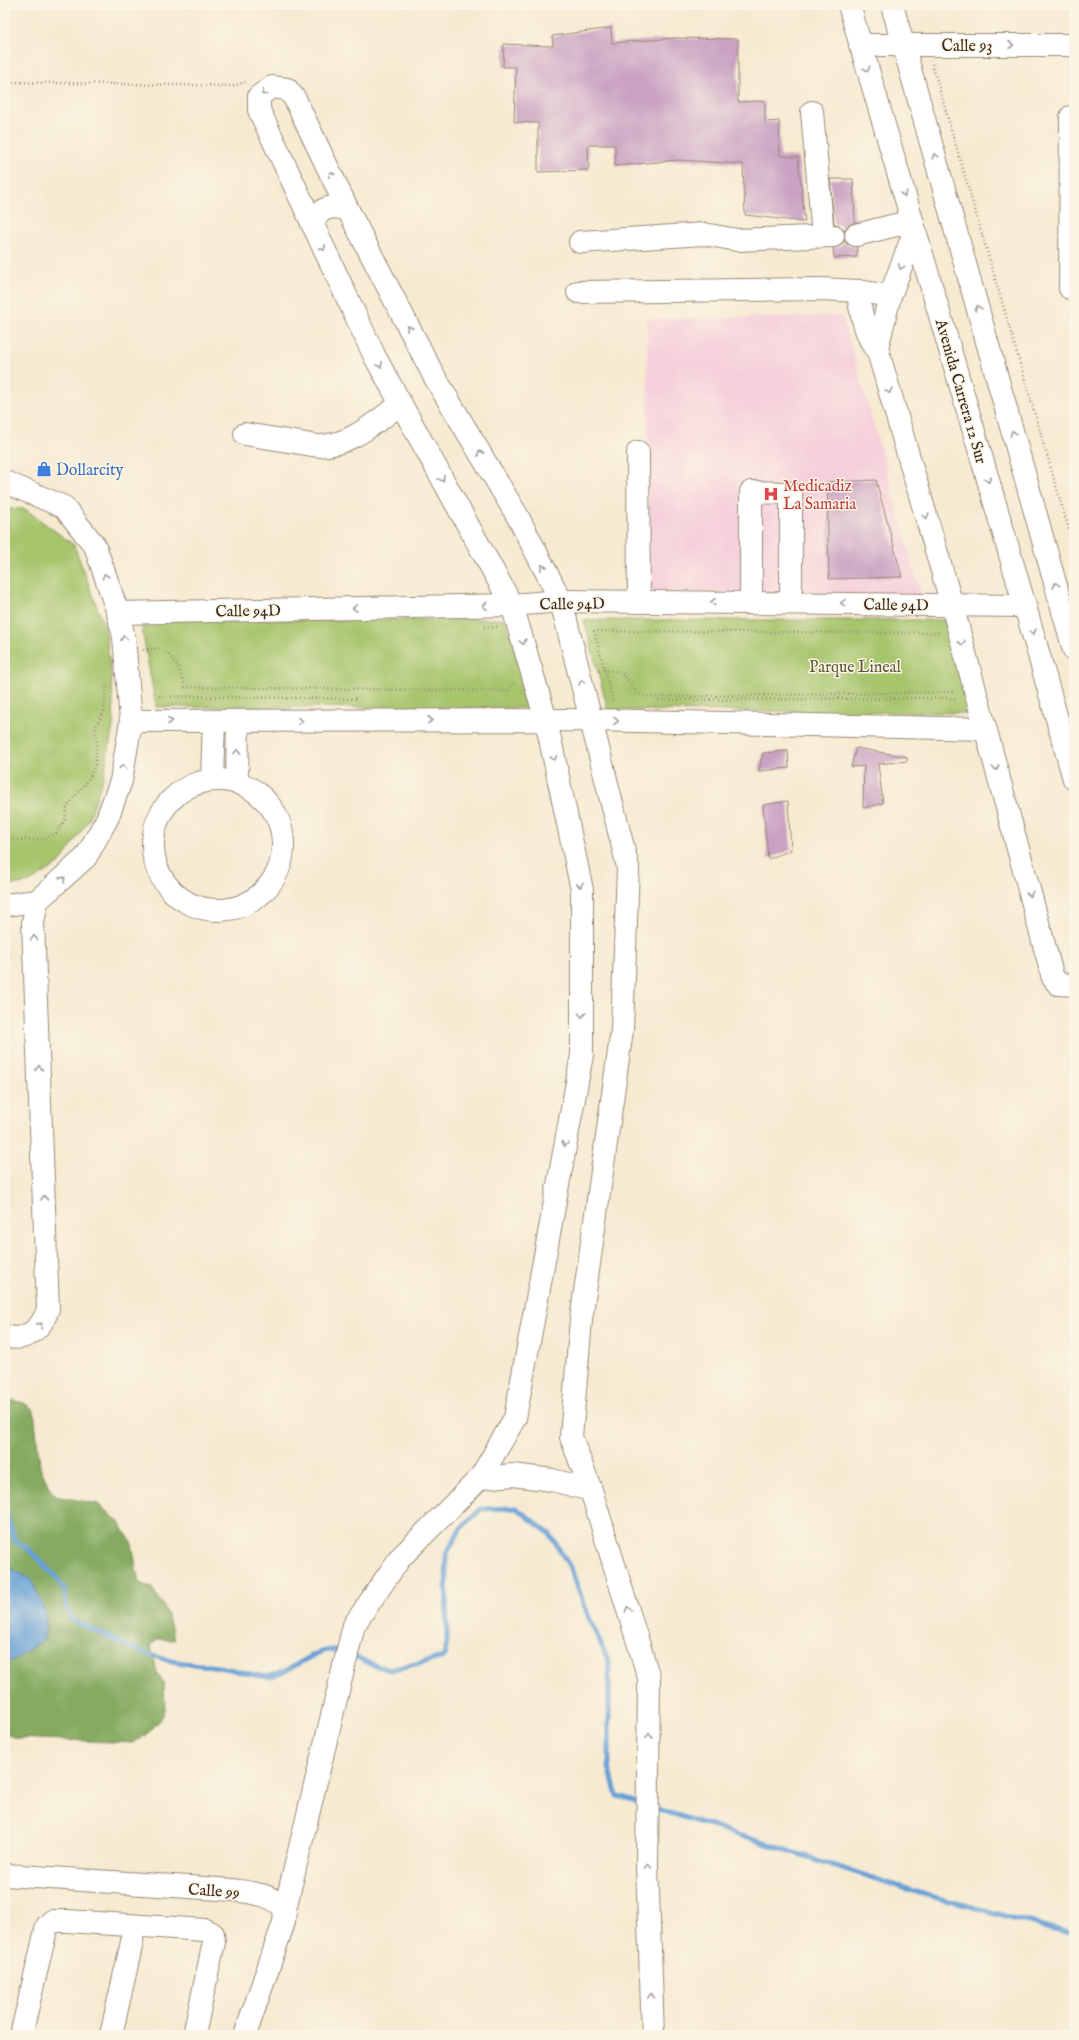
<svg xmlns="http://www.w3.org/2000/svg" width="1079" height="2040" font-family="'IM FELL English',serif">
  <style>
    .built { fill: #f5cfdb }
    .green { fill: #a7c56d; stroke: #717846 }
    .forest { fill: #85aa60; stroke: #606a3f }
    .water { fill: #67a0d6; stroke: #51657a }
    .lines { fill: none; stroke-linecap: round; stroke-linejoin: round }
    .stream { stroke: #67a0d6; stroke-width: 5 }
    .building { fill: #c9a1c2 }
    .minor-casing { stroke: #988a78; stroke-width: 24 }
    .path { stroke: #988a78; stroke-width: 2.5; stroke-dasharray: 1 3; stroke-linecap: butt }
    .minor { stroke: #fff; stroke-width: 22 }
    .oneway { stroke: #a79f9a }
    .labels { text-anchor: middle; stroke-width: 3; stroke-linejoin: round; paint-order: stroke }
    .street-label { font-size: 16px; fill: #3b2a1e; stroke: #fcf5e5 }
    .shop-label { font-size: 16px; fill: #366cbe; stroke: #fcf5e5; text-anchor: start }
    .health-label { font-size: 16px; fill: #be3a42; stroke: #fcf5e5; text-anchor: start }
    .park-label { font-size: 16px; fill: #5b5836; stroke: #fcf5e5 }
  </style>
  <rect width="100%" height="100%" fill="#fcf5e5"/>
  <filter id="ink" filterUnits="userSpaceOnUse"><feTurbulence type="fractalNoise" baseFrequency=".025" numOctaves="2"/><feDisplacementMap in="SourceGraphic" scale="8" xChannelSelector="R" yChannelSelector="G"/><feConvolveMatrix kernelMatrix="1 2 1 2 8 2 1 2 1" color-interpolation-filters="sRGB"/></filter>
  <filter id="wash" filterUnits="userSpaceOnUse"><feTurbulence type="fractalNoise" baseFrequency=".012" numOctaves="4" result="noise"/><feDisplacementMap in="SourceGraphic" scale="16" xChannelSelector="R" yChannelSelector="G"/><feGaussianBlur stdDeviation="0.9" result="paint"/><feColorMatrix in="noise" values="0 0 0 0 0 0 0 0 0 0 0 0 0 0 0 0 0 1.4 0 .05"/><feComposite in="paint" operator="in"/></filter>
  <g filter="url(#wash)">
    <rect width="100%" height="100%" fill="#f6ead1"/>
    <polygon class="built" points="842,316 866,397 922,598 649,591 647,319"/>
    <g class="green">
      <polygon points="5,509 25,509 74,545 105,628 111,673 114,721 104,775 89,820 59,864 30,882 5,886"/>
      <polygon points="140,618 299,620 506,619 530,708 156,707"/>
      <polygon points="584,620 945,620 970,713 608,710"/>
    </g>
    <polygon class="forest" points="12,1400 24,1403 34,1410 40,1467 50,1489 56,1496 98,1504 120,1523 132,1544 139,1583 152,1588 165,1608 175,1640 157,1639 151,1646 157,1673 164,1684 165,1710 161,1719 148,1733 133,1743 17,1738 5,1734 5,1401"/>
    <path class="water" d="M5 1565 32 1580C41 1603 51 1615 43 1640 30 1647 20 1660 5 1663Z"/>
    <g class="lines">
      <g class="stream">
        <path d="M5 1510 15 1541 27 1548 56 1577 65 1591 66 1606 72 1620C102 1634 132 1650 164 1659 183 1665 205 1664 224 1668 236 1670 258 1678 269 1676 295 1673 315 1644 341 1651"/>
        <polyline points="353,1655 368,1663 390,1670 444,1657 447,1643 446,1555 460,1529 481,1509 516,1508 550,1534 571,1569 589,1618 609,1662 609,1767 617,1796 638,1803"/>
        <polyline points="658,1809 923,1894 1074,1934"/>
      </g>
    </g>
    <g id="blocks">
      <g class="building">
        <polygon points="611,28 612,43 676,38 738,39 738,102 765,101 765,122 779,121 780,156 798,157 805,222 745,215 743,164 678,160 615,166 615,145 588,145 589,170 538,172 538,123 514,122 516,67 503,67 504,44 553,46 552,36"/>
        <polygon points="830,179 853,179 855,222 848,226 844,231 839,225 834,224"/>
        <polygon points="845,240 847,244 857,247 857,257 834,258 833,248 840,246"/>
        <polygon points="876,480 902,577 829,579 827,482"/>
        <polygon points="856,748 907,757 907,761 878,764 883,803 863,808 864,766 851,767"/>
        <polygon points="788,751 789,768 759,771 763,753"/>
        <polygon points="788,801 791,850 768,859 763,805"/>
      </g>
    </g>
  </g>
  <g filter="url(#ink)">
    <use href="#blocks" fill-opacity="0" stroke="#988a78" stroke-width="1"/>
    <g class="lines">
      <g class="minor-casing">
        <g id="minor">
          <polyline points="849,5 1025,606 1074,779"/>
          <polyline points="892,5 1074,650"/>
          <polyline points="860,45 1074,45"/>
          <polyline points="812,112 823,236"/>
          <path d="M312 224C320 207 331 204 348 210"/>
          <polyline points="915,230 890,296 877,348 952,605 1053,978 1058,984 1074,985"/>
          <polyline points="856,235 912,221"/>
          <polyline points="580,242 704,234 737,240 833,236"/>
          <polyline points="1070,288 1071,117 1074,117"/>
          <path d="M858 291C860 311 864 330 874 347L877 348"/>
          <polyline points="578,292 821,289 858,291 890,296"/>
          <path d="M245 434 318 446C350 446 375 422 401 404"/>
          <polyline points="638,452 639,602"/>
          <polyline points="5,482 64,507 95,546 118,613 124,637 131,721 121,781 107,819 86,857 37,901 5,905"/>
          <polyline points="751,602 751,492 791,493 791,602"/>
          <polyline points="118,613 512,605 561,601 1025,606"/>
          <polyline points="131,721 592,720 985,729"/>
          <polyline points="212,779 214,721"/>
          <circle cx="218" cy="845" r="65"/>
          <polyline points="237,782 238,721"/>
          <path d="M5 1336C26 1343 42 1328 48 1309L33 923 37 901"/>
          <polyline points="480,1478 513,1475 552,1480 591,1490"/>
          <path d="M5 1875 234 1890C253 1893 272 1894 285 1909L284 1922 245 2035"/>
          <polyline points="285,1909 354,1625 400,1558 480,1478 515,1418 582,1055 582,890 546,720 512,605 375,357 259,110 259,96 272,87 287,89 295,99 348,210 434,376 518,517 561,601 628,867 622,1030 581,1320 571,1437 591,1490 649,1678 647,1865 653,2035"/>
          <polyline points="21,2035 47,1926 52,1921 67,1921 205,1930 213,1934 214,1942 194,2035"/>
          <polyline points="111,2035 132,1942 133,1926"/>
        </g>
      </g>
      <g class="path">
        <polyline points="932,64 1074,547"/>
        <polyline points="5,82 233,86 245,82"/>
        <polyline points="484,627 499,627"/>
        <path d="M143 650 160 648C177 660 179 668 185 687L508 691 514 682"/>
        <path d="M599 671C622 668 626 675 637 694L652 697 955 692"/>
        <polyline points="159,696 359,699"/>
        <polyline points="658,700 957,698"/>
        <polyline points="613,701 594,631 941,633"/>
        <polyline points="5,840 44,839 56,833 65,820 67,807 90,777 95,765 97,743 95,727 104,712 107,681"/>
      </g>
      <use href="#minor" class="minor"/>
    </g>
    <defs><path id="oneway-chevron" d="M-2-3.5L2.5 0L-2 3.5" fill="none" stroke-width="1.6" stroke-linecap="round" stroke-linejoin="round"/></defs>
    <g class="oneway">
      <use href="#oneway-chevron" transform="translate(1011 45)"/>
      <use href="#oneway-chevron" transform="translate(867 69) rotate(74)"/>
      <use href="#oneway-chevron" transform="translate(264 93) rotate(142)"/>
      <use href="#oneway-chevron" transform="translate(935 156) rotate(-106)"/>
      <use href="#oneway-chevron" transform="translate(331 174) rotate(-115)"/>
      <use href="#oneway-chevron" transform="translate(904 194) rotate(74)"/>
      <use href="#oneway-chevron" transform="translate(323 248) rotate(65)"/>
      <use href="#oneway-chevron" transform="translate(901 267) rotate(111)"/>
      <use href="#oneway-chevron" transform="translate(978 308) rotate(-106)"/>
      <use href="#oneway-chevron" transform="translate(409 328) rotate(-117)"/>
      <use href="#oneway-chevron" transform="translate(380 365) rotate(61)"/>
      <use href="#oneway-chevron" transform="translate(889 391) rotate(74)"/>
      <use href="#oneway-chevron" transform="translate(1013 433) rotate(-106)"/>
      <use href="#oneway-chevron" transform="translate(480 453) rotate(-120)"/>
      <use href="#oneway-chevron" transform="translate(442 479) rotate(61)"/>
      <use href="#oneway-chevron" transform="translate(988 480) rotate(74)"/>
      <use href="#oneway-chevron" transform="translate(926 516) rotate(74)"/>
      <use href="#oneway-chevron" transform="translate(543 567) rotate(-117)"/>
      <use href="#oneway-chevron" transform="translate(105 576) rotate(-109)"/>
      <use href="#oneway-chevron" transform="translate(1056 585) rotate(-106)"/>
      <use href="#oneway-chevron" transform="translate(713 602) rotate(-180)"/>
      <use href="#oneway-chevron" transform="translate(843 603) rotate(-179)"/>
      <use href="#oneway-chevron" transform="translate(485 606) rotate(179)"/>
      <use href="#oneway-chevron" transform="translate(355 608) rotate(179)"/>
      <use href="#oneway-chevron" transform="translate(1033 632) rotate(74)"/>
      <use href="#oneway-chevron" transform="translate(124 638) rotate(-99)"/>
      <use href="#oneway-chevron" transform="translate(523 642) rotate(74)"/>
      <use href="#oneway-chevron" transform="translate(962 643) rotate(76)"/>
      <use href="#oneway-chevron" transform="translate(582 682) rotate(-104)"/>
      <use href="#oneway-chevron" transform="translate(430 720)"/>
      <use href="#oneway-chevron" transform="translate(170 721)"/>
      <use href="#oneway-chevron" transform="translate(300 721)"/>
      <use href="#oneway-chevron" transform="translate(616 721) rotate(1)"/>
      <use href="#oneway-chevron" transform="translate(237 752) rotate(-89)"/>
      <use href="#oneway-chevron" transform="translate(554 758) rotate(78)"/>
      <use href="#oneway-chevron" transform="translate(123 767) rotate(-80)"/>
      <use href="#oneway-chevron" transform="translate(996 768) rotate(75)"/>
      <use href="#oneway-chevron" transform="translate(63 879) rotate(-43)"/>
      <use href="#oneway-chevron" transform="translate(580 885) rotate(80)"/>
      <use href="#oneway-chevron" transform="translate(1030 894) rotate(75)"/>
      <use href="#oneway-chevron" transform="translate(34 938) rotate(-92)"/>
      <use href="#oneway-chevron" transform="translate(582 1015) rotate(90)"/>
      <use href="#oneway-chevron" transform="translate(39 1068) rotate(-92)"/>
      <use href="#oneway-chevron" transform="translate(565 1144) rotate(101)"/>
      <use href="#oneway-chevron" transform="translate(44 1198) rotate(-92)"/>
      <use href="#oneway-chevron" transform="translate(40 1325) rotate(-48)"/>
      <use href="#oneway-chevron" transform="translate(628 1609) rotate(-107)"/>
      <use href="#oneway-chevron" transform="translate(649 1736) rotate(-89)"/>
      <use href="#oneway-chevron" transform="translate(648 1866) rotate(-91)"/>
      <use href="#oneway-chevron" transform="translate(651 1996) rotate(-92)"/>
    </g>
  </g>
  <defs>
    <g id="shop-bare" transform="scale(1.2)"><path d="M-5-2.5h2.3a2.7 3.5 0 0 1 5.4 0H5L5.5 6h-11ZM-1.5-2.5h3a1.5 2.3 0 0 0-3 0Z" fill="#3f7fe0" stroke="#fcf5e5" stroke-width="2.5" paint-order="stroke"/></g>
    <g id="hospital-bare" transform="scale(1.2)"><path d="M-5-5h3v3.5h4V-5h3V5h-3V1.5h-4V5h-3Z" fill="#e0444e" stroke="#fcf5e5" stroke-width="2.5" paint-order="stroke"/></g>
  </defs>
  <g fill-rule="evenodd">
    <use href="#shop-bare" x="44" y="469"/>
    <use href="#hospital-bare" x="771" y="494"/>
  </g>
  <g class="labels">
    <g class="street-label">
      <text x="967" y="51">Calle 93</text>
      <text transform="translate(962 391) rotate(74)" y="6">Avenida Carrera 12 Sur</text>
      <text transform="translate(572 603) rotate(-1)" y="6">Calle 94D</text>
      <text transform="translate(896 604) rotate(1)" y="6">Calle 94D</text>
      <text transform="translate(248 610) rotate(-1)" y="6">Calle 94D</text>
      <text transform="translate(214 1890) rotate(4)" y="6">Calle 99</text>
    </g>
    <g class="shop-label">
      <text x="56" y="475">Dollarcity</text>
    </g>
    <g class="health-label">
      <text x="783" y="491">Medicadiz<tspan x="783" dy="18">La Samaria</tspan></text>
    </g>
    <g class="park-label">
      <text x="855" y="672">Parque Lineal</text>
    </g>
  </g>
  <rect width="1079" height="2040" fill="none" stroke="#fcf5e5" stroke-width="20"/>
</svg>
